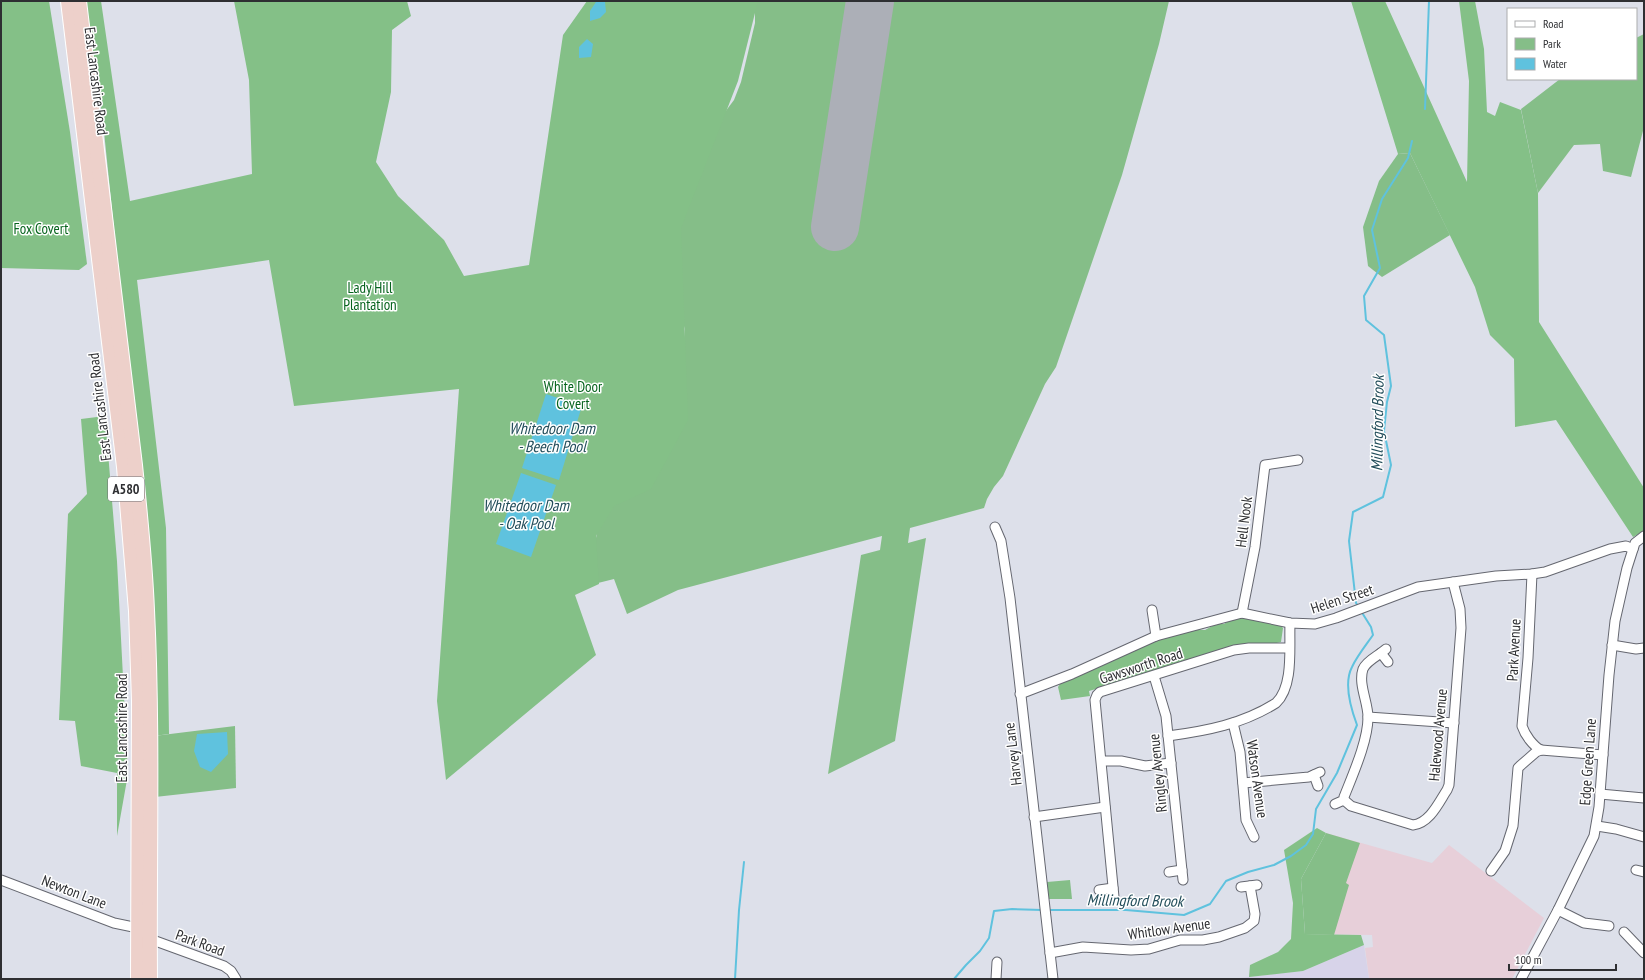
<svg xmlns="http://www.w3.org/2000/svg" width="1645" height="980" font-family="'PT Sans Narrow',sans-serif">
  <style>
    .commercial { fill: #e7cfd9 }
    .industrial { fill: #d7d3e9 }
    .green { fill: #85be88 }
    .forest { fill: #84c087 }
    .water { fill: #5fc2de }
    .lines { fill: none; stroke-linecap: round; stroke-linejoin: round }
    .stream { stroke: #5fc2de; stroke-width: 2 }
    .runway { stroke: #acafb7; stroke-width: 48 }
    .minor-casing { stroke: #656770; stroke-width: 11 }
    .highway-casing { stroke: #fff; stroke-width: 16 }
    .minor { stroke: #fff; stroke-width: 9 }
    .highway { stroke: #edd0ca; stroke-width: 14 }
    .labels { text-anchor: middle; stroke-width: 3; stroke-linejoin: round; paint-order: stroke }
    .shield { fill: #fff; stroke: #6d6d70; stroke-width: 1 }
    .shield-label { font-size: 14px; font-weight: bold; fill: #2e2f32 }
    .street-label { font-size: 15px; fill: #2e2f32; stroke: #fff }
    .park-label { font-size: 15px; fill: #07641e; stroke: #fff }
    .water-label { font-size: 16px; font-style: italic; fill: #224d5a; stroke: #fff }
  </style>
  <rect width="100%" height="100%" fill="#dde0ea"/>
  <polygon class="commercial" points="1326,833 1432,863 1449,845 1544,918 1512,979 1369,979 1365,948 1373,947 1372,935 1305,934"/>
  <polygon class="industrial" points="1364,945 1369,979 1230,979 1303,971"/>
  <g class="green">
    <polygon points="755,1 1169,1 1159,44 1122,175 1056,367 1045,384 1003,476 994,487 987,499 984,508 910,528 908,543 926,538 895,741 828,774 861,555 880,550 882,536 678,590 627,614 614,579 594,584 594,550 599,520 684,356 685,329 671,288 664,255 722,116 734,100 741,82 755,23"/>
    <polygon points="1644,34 1644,127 1631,177 1603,171 1600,144 1574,145 1538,193 1521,109 1560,79 1636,79 1636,38"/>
    <polygon points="1410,153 1450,235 1382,277 1368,266 1363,227 1379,181 1398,154"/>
    <polygon points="235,726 236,788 155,797 154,736"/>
    <polygon points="1326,833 1360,843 1346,883 1349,885 1334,935 1305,934 1301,879"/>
    <polygon points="1070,880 1072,899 1048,899 1047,882"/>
  </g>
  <g class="forest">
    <polygon points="1,1 49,1 70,132 87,264 79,270 1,268"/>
    <polygon points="86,1 101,1 130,201 252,174 249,80 234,1 407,1 411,16 392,30 391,92 376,162 398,196 444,240 464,276 529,265 563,35 587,1 758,1 738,81 681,228 688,420 651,489 614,506 596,536 599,584 575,595 596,655 446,780 437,701 459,389 294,406 269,260 137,280 166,528 169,734 154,736 120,287 103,122"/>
    <polygon points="1351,1 1385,1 1467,182 1469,81 1459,1 1475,1 1484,49 1487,112 1495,116 1500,102 1521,110 1538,193 1539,322 1644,488 1644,531 1633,537 1556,420 1515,427 1514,359 1490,335 1475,287 1410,153 1398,154"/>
    <polygon points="105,416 117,561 128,774 117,836 117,773 81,766 75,721 59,720 68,514 87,494 81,419"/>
    <polygon points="1242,616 1281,626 1283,628 1281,642 1165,669 1089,691 1090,696 1061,700 1058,687 1060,684 1142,644 1191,629 1205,630 1216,624 1224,624 1231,619"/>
    <polygon points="1317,828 1326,833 1301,879 1305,934 1361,935 1364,945 1303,971 1249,977 1250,965 1278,952 1291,939 1293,903 1284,850"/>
  </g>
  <g class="water">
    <polygon points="596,2 605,2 606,12 600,18 590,21 590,11"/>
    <polygon points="587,39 593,44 591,57 579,58 579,47"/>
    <polygon points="546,394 582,406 559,480 522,468"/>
    <polygon points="521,473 556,485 531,557 496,544"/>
    <polygon points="227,732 228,754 211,772 200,767 194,751 197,734"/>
  </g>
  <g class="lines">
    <g class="stream">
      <polyline points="1425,109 1429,1"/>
      <polyline points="1359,607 1356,603 1349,541 1353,512 1383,497 1391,465 1384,431 1387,402 1391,386 1384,335 1366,320 1364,296 1380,268 1372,230 1382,199 1408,158 1412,141"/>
      <path d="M1048 910H1126L1184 915 1210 904 1226 881 1248 872 1274 865 1291 856 1306 845 1313 834 1316 809 1337 773 1357 725C1351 709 1343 684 1352 667 1357 656 1366 645 1373 635L1371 627 1361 611"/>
      <polyline points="735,979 739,910 744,862"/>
      <polyline points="954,979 966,965 980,951 989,938 994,911 1012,909 1042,910"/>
    </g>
    <polyline class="runway" points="835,227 870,1"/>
    <g class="minor-casing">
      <g id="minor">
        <polyline points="995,527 1001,541 1010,598 1053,979"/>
        <path d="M1532 574 1528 658 1522 726C1525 735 1533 746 1541 750"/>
        <polyline points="1152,610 1156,636"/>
        <polyline points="1242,613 1255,547 1265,465 1298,460"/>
        <polyline points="1612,645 1636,649 1644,648"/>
        <polyline points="1381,653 1388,662"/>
        <polyline points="1154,676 1166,716 1183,880"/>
        <polyline points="1020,694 1072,674 1156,636 1242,613 1290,623 1315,624 1336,618 1418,587 1496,576 1532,574 1545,572 1610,549 1626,546 1633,549"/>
        <polyline points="1368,717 1454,723"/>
        <polyline points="1233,723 1240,752 1246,820 1254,837"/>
        <path d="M1168 736C1206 731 1243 724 1276 703 1294 686 1289 647 1290 623"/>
        <polyline points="1102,761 1121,761 1145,766 1171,763"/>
        <polyline points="1314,775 1318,786"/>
        <polyline points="1243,783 1309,777 1320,772"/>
        <polyline points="1600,794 1644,798"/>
        <path d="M1344 800 1351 806 1413 825C1430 823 1439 802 1447 790L1449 785 1461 628 1460 609 1453 582"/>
        <path d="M1335 804 1344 800V797C1353 774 1368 741 1368 717 1368 702 1358 684 1363 669 1367 660 1380 655 1386 649"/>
        <polyline points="1034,817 1105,807"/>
        <polyline points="1597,826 1616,829 1644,837"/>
        <polyline points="1636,870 1644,872"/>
        <polyline points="1491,871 1505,851 1513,826 1518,768 1520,766 1536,752 1541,750 1603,755"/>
        <polyline points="1169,872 1182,870"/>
        <polyline points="1,880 114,923 138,928"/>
        <polyline points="1241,887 1257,885"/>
        <polyline points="1099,890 1113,888"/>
        <polyline points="1114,897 1095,700 1097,695 1100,692 1234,650 1249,648 1289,648"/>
        <polyline points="1558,910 1584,923 1609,926"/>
        <polyline points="1624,932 1644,953"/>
        <polyline points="150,939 224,966 231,971 236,979"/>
        <polyline points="1050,953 1083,947 1131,950 1149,949 1180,940 1203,940 1219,937 1245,928 1254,921 1255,914 1250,886"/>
        <polyline points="996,979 997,962"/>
        <polyline points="1521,979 1558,910 1594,836 1599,807 1609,675 1615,621 1627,568 1635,543 1644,536"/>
      </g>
    </g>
    <g class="highway-casing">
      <g id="highway">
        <polyline points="68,1 124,467 136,611 139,701 138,979"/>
        <path d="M79 1 135 465C140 513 145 562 147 610 153 733 149 856 150 979"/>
      </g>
    </g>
    <use href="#minor" class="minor"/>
    <use href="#highway" class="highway"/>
  </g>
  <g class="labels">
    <rect class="shield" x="108" y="477" width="36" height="24" rx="3"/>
    <g class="shield-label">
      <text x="126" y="494">A580</text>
    </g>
    <g class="street-label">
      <text transform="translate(96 81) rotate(83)" y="5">East Lancashire Road</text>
      <text transform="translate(100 407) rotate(-97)" y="5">East Lancashire Road</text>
      <text transform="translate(1244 522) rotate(-83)" y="5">Hell Nook</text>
      <text transform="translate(1342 599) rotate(-18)" y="5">Helen Street</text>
      <text transform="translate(1514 650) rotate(-87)" y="5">Park Avenue</text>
      <text transform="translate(1141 666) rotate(-18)" y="5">Gawsworth Road</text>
      <text transform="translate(122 728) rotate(-90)" y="5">East Lancashire Road</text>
      <text transform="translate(1438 735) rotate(-85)" y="5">Halewood Avenue</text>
      <text transform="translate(1013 754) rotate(-97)" y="5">Harvey Lane</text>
      <text transform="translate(1588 762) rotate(-86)" y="5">Edge Green Lane</text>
      <text transform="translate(1158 773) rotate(-96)" y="5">Ringley Avenue</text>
      <text transform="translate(1257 779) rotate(82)" y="5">Watson Avenue</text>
      <text transform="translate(74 892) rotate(21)" y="5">Newton Lane</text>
      <text transform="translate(1169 929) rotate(-8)" y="5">Whitlow Avenue</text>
      <text transform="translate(200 943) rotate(20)" y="5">Park Road</text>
    </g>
    <g class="park-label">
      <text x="41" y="234">Fox Covert</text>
      <text x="370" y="293">Lady Hill<tspan x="370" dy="17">Plantation</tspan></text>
      <text x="573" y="392">White Door<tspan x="573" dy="17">Covert</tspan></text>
    </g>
    <g class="water-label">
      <text transform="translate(1377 423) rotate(-89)" y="6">Millingford Brook</text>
      <text x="552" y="434">Whitedoor Dam<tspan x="552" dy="18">- Beech Pool</tspan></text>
      <text x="526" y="511">Whitedoor Dam<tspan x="526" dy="18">- Oak Pool</tspan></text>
      <text transform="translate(1135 900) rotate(1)" y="6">Millingford Brook</text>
    </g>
  </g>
  <rect width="1645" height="980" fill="none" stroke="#2e2f32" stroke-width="4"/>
  <rect x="1507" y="8" width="130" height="72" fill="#ffffff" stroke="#abacad"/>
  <rect x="1515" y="21" width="20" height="6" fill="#ffffff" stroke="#abacad"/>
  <text x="1543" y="28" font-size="12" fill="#2e2f32">Road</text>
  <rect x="1515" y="38" width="20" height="12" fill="#85be88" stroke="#abacad"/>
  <text x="1543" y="48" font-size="12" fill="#2e2f32">Park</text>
  <rect x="1515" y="58" width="20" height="12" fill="#5fc2de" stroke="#abacad"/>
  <text x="1543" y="68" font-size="12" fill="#2e2f32">Water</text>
  <path d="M1509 964v6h107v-6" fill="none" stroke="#2e2f32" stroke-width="2"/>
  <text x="1515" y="964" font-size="12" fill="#2e2f32" stroke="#ffffff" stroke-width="3" paint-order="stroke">100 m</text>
</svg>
